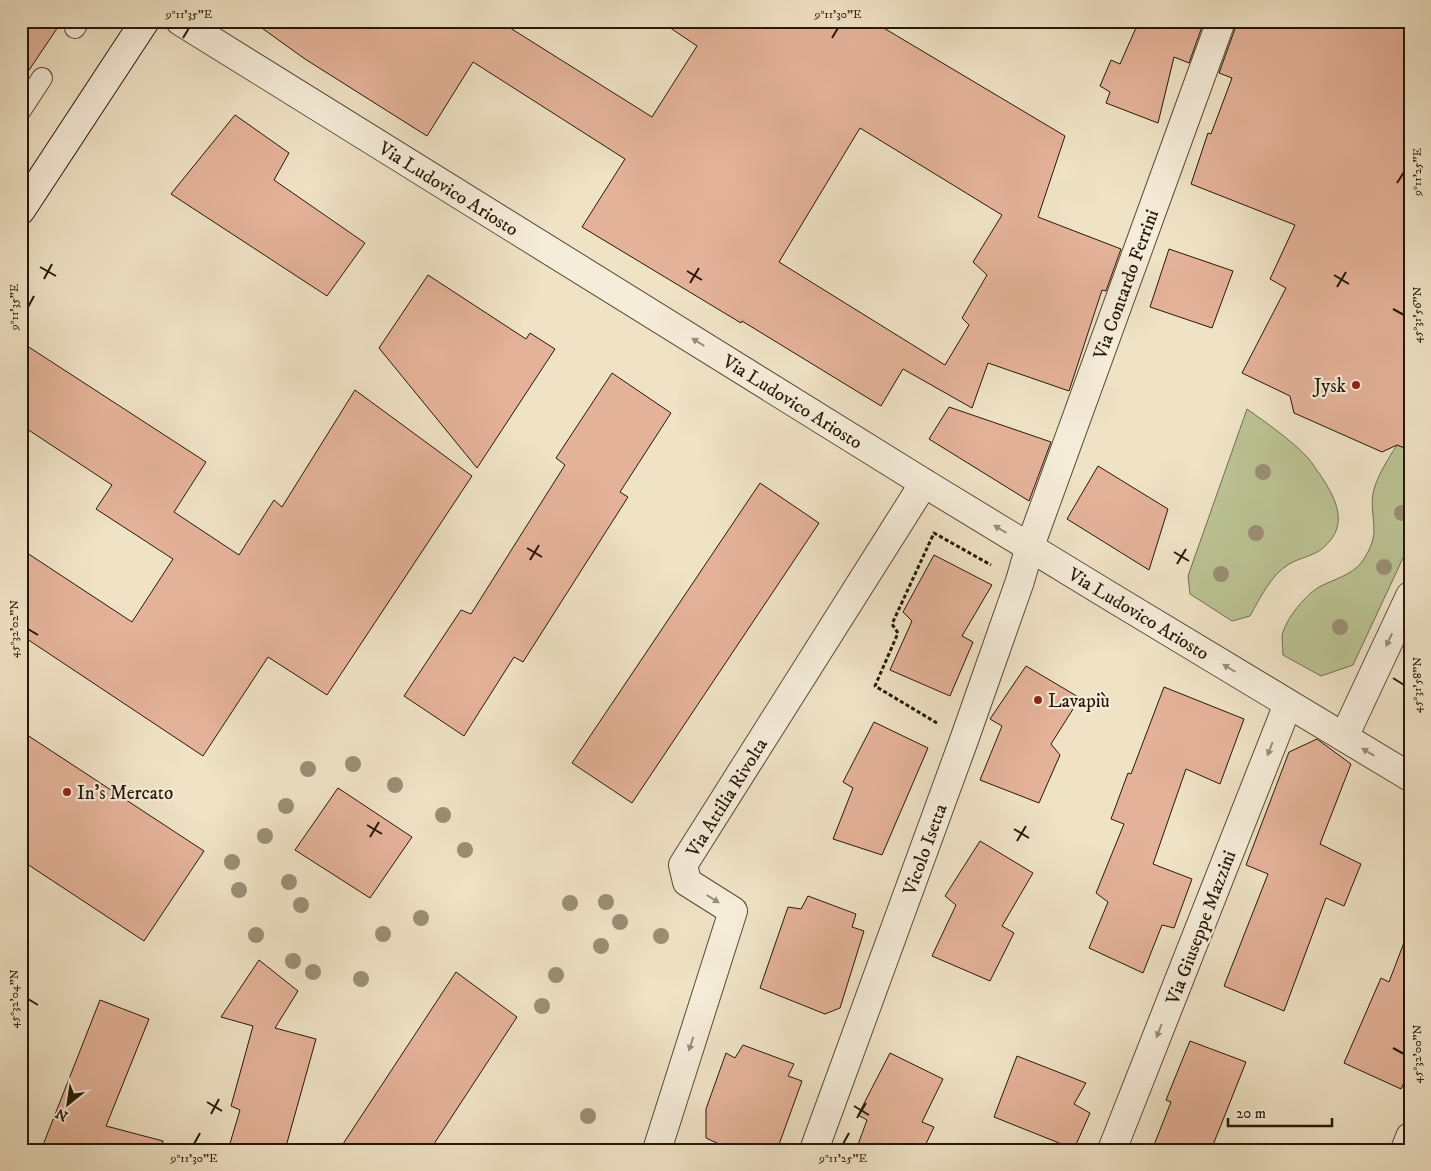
<svg xmlns="http://www.w3.org/2000/svg" width="1431" height="1171" font-family="'IM FELL DW Pica',serif">
  <style>
    .green { fill: #bbc394; stroke: #726e4e }
    .building { fill: #e4b299; stroke: #281807; fill-rule: evenodd }
    .lines { fill: none; stroke-linecap: round; stroke-linejoin: round }
    .lane-casing { stroke: #5a4a36; stroke-width: 22 }
    .street-casing { stroke: #5a4a36; stroke-width: 30 }
    .secondary-casing { stroke: #281807; stroke-width: 30 }
    .path { stroke: #281807; stroke-width: 3; stroke-dasharray: 4 2.5; stroke-linecap: butt }
    .lane { stroke: #f5ecd9; stroke-width: 20 }
    .street { stroke: #f5ecd9; stroke-width: 28 }
    .secondary { stroke: #f5ecd9; stroke-width: 28 }
    .tree { fill: #9a8f74 }
    .oneway { fill: #998d7a }
    .ticks { fill: none; stroke: #281807; stroke-width: 2 }
    .poi-dot { fill: #8f2418; stroke: #f5ecd9; stroke-width: 2 }
    .labels { text-anchor: middle; stroke-width: 4.5; stroke-linejoin: round; paint-order: stroke }
    .street-label { font-size: 19px; fill: #281807; stroke: #f5ecd9 }
    .poi-label { font-size: 19px; fill: #281807; stroke: #f5ecd9; text-anchor: start }
    .neatline { fill: none; stroke: #281807; stroke-width: 2 }
    .ticks-label { font-size: 12px; text-anchor: middle; fill: #281807 }
  </style>
  <rect width="100%" height="100%" fill="#efe2c5"/>
  <filter id="stains"><feTurbulence type="fractalNoise" baseFrequency=".004" numOctaves="4"/><feColorMatrix values="0 0 0 0 .2 0 0 0 0 .09 0 0 0 0 .02 0 0 0 .5 -.17"/></filter>
  <radialGradient id="worn" r=".72"><stop offset=".6" stop-color="#630" stop-opacity="0"/><stop offset="1" stop-color="#630" stop-opacity=".3"/></radialGradient>
  <g class="green">
    <path d="M1247 409C1268 424 1290 439 1307 457 1313 463 1316 470 1321 476 1336 499 1350 525 1323 548 1314 556 1299 558 1289 564 1271 575 1260 598 1250 616L1232 621 1190 594 1188 576Z"/>
    <path d="M1397 445 1410 450V543L1353 665 1321 676 1283 655C1283 649 1282 642 1282 636 1285 619 1307 593 1321 586 1335 579 1351 575 1361 563 1367 555 1374 542 1374 531 1374 517 1370 503 1374 489 1379 473 1388 459 1397 445Z"/>
  </g>
  <g class="building">
    <polygon points="21,21 62,21 21,82"/>
    <path d="M252 21H499L652 117 697 46 660 21H872L1065 136 1038 217 1121 249 1106 291 1102 290 1069 391 988 363 972 408 903 369 881 406 742 321 741 323 582 227 625 159 473 62 427 136 305 59ZM860 128 1002 215 973 262 987 275 962 318 969 325 945 365 779 262Z"/>
    <polygon points="1139,21 1204,21 1189,63 1174,57 1158,123 1106,103 1110,92 1100,86 1111,60 1120,64"/>
    <polygon points="1236,21 1410,21 1410,450 1397,445 1382,452 1294,413 1290,396 1242,373 1286,288 1270,279 1295,225 1191,184 1208,133 1211,134 1232,78 1219,73 1236,26"/>
    <polygon points="235,115 289,153 274,180 365,243 327,296 171,194"/>
    <polygon points="1169,249 1233,271 1212,328 1150,307"/>
    <polygon points="428,275 526,339 530,333 555,349 477,468 379,348"/>
    <polygon points="21,342 206,462 174,512 239,555 274,500 282,507 355,390 472,476 327,695 268,657 203,756 21,635 21,549 132,622 173,559 96,509 112,485 21,425"/>
    <polygon points="612,373 671,413 620,492 628,497 523,662 514,657 464,736 404,696 461,610 471,614 565,465 556,458"/>
    <polygon points="949,407 1051,442 1029,501 929,439"/>
    <polygon points="1098,466 1168,509 1149,570 1067,519"/>
    <polygon points="760,483 819,523 632,803 572,763"/>
    <polygon points="934,555 992,585 962,636 973,642 950,696 890,670 912,621 903,612"/>
    <polygon points="1026,666 1080,698 1051,744 1060,755 1039,803 980,780 1002,726 990,719"/>
    <polygon points="1164,687 1244,719 1220,784 1186,769 1153,864 1192,879 1174,928 1162,925 1143,973 1089,948 1108,902 1096,893 1124,824 1111,819 1128,773 1131,774"/>
    <polygon points="874,722 928,748 882,855 833,839 853,788 843,782"/>
    <polygon points="21,731 204,851 144,941 21,860"/>
    <polygon points="1317,739 1351,764 1320,844 1361,864 1344,906 1326,898 1284,1011 1224,986 1268,874 1246,865 1289,752"/>
    <polygon points="338,788 412,837 370,898 295,850"/>
    <polygon points="980,841 1033,873 1002,926 1014,933 990,981 932,956 956,905 945,896"/>
    <polygon points="808,896 856,914 852,927 864,931 840,1008 825,1014 760,988 788,907 801,909"/>
    <polygon points="1408,932 1410,933 1410,1070 1401,1089 1344,1063 1381,978 1389,982"/>
    <polygon points="259,960 298,991 275,1028 316,1039 285,1150 228,1150 240,1110 231,1106 253,1026 221,1017"/>
    <polygon points="456,972 517,1017 430,1150 339,1150"/>
    <polygon points="100,1000 149,1019 106,1126 163,1141 162,1150 41,1150"/>
    <polygon points="1190,1041 1246,1062 1211,1150 1152,1150 1171,1102 1166,1100"/>
    <polygon points="743,1045 794,1064 788,1076 802,1081 777,1150 732,1150 706,1138 706,1109 726,1053 735,1058"/>
    <polygon points="890,1053 943,1079 922,1122 934,1127 923,1150 856,1150 867,1120 858,1115"/>
    <polygon points="1017,1056 1086,1083 1074,1104 1090,1113 1074,1149 994,1117"/>
  </g>
  <g class="lines">
    <g class="lane-casing">
      <g id="lane">
        <polyline points="75,28 79,21"/>
        <polyline points="21,110 42,78"/>
      </g>
    </g>
    <g class="street-casing">
      <g id="street">
        <polyline points="180,21 924,483 1113,598 1410,777"/>
        <polyline points="1344,737 1410,596"/>
        <polyline points="657,1150 733,911 687,882 683,865 924,483"/>
        <polyline points="814,1150 964,740 1020,581 1030,546 1221,21"/>
        <polyline points="1112,1150 1288,704"/>
        <polyline points="1405,1150 1410,1137"/>
      </g>
    </g>
    <g class="secondary-casing">
      <polyline id="secondary" points="21,210 145,21"/>
    </g>
    <polyline class="path" points="937,723 875,686 898,633 892,624 934,533 991,565"/>
    <use href="#lane" class="lane"/>
    <use href="#street" class="street"/>
    <use href="#secondary" class="secondary"/>
  </g>
  <g class="tree">
    <circle cx="1263" cy="472" r="8"/>
    <circle cx="1402" cy="513" r="8"/>
    <circle cx="1256" cy="533" r="8"/>
    <circle cx="1384" cy="567" r="8"/>
    <circle cx="1221" cy="574" r="8"/>
    <circle cx="1340" cy="627" r="8"/>
    <circle cx="353" cy="764" r="8"/>
    <circle cx="308" cy="769" r="8"/>
    <circle cx="395" cy="785" r="8"/>
    <circle cx="286" cy="806" r="8"/>
    <circle cx="443" cy="815" r="8"/>
    <circle cx="265" cy="836" r="8"/>
    <circle cx="465" cy="850" r="8"/>
    <circle cx="232" cy="862" r="8"/>
    <circle cx="289" cy="882" r="8"/>
    <circle cx="239" cy="890" r="8"/>
    <circle cx="606" cy="902" r="8"/>
    <circle cx="570" cy="903" r="8"/>
    <circle cx="301" cy="905" r="8"/>
    <circle cx="421" cy="918" r="8"/>
    <circle cx="620" cy="922" r="8"/>
    <circle cx="383" cy="934" r="8"/>
    <circle cx="256" cy="935" r="8"/>
    <circle cx="661" cy="936" r="8"/>
    <circle cx="601" cy="946" r="8"/>
    <circle cx="293" cy="961" r="8"/>
    <circle cx="313" cy="972" r="8"/>
    <circle cx="556" cy="975" r="8"/>
    <circle cx="361" cy="979" r="8"/>
    <circle cx="542" cy="1006" r="8"/>
    <circle cx="588" cy="1116" r="8"/>
  </g>
  <defs><path id="oneway-solid" d="M-6-.8H1V-3.2L6.5 0L1 3.2V.8H-6Z" transform="scale(1.25)"/></defs>
  <g class="oneway">
    <use href="#oneway-solid" transform="translate(698 342) rotate(-148)"/>
    <use href="#oneway-solid" transform="translate(1000 529) rotate(-149)"/>
    <use href="#oneway-solid" transform="translate(1389 640) rotate(115)"/>
    <use href="#oneway-solid" transform="translate(1229 668) rotate(-149)"/>
    <use href="#oneway-solid" transform="translate(1270 749) rotate(111)"/>
    <use href="#oneway-solid" transform="translate(1368 752) rotate(-149)"/>
    <use href="#oneway-solid" transform="translate(713 899) rotate(32)"/>
    <use href="#oneway-solid" transform="translate(1159 1031) rotate(111)"/>
    <use href="#oneway-solid" transform="translate(691 1044) rotate(108)"/>
  </g>
  <path class="ticks" d="M183 38 189 28M832 38 838 28M1397 183 1404 172M40 267 56 276M687 271 702 280M1334 275 1349 284M44 279 52 264M690 283 699 268M1337 287 1346 272M28 307 34 296M1393 309 1404 315M527 548 542 557M1174 552 1189 561M530 560 539 545M1177 564 1186 549M28 629 38 635M1393 678 1404 685M367 825 382 834M1014 829 1029 838M370 837 379 822M1017 841 1026 826M28 999 38 1005M1393 1048 1404 1054M207 1102 222 1111M854 1106 869 1115M211 1114 219 1099M857 1118 866 1103M194 1144 200 1133M843 1144 849 1133"/>
  <g class="poi-dot">
    <circle cx="1356" cy="385" r="5"/>
    <circle cx="1038" cy="700" r="5"/>
    <circle cx="67" cy="792" r="5"/>
  </g>
  <g class="labels">
    <g class="street-label">
      <text transform="translate(449 188) rotate(32)" y="7">Via Ludovico Ariosto</text>
      <text transform="translate(1125 284) rotate(-70)" y="7">Via Contardo Ferrini</text>
      <text transform="translate(793 401) rotate(32)" y="7">Via Ludovico Ariosto</text>
      <text transform="translate(1139 613) rotate(31)" y="7">Via Ludovico Ariosto</text>
      <text transform="translate(726 797) rotate(-58)" y="7">Via Attilia Rivolta</text>
      <text transform="translate(924 849) rotate(-70)" y="7">Vicolo Isetta</text>
      <text transform="translate(1200 927) rotate(-69)" y="7">Via Giuseppe Mazzini</text>
    </g>
    <g class="poi-label">
      <text x="1346" y="392" text-anchor="end">Jysk</text>
      <text x="1048" y="707">Lavapiù</text>
      <text x="77" y="799">In's Mercato</text>
    </g>
  </g>
  <rect width="1431" height="1171" fill="none" stroke="#efe2c5" stroke-width="55"/>
  <g transform="translate(68 1104) rotate(210)" stroke="#f5ecd9" stroke-width="4" paint-order="stroke">
  <path d="M0-4L9 19L0 12L-9 19Z" fill="#281807"/>
  <text y="-8" font-size="14" font-weight="bold" text-anchor="middle" fill="#281807">N</text>
  </g>
  <path d="M1228 1118v8h104v-8" fill="none" stroke="#281807" stroke-width="2.5"/>
  <text x="1236" y="1118" font-size="15" fill="#281807" stroke="#f5ecd9" stroke-width="4" paint-order="stroke">20 m</text>
  <rect x="28" y="28" width="1376" height="1116" class="neatline"/>
  <g class="ticks-label">
    <text x="189" y="18">9°11'35"E</text>
    <text x="838" y="18">9°11'30"E</text>
    <text transform="translate(1417 172) rotate(-90)" y="4">9°11'25"E</text>
    <text transform="translate(14 307) rotate(-90)" y="4">9°11'35"E</text>
    <text transform="translate(1417 315) rotate(-90)" y="4">45°31'56"N</text>
    <text transform="translate(14 629) rotate(-90)" y="4">45°32'02"N</text>
    <text transform="translate(1417 685) rotate(-90)" y="4">45°31'58"N</text>
    <text transform="translate(14 999) rotate(-90)" y="4">45°32'04"N</text>
    <text transform="translate(1417 1054) rotate(-90)" y="4">45°32'00"N</text>
    <text x="194" y="1162">9°11'30"E</text>
    <text x="843" y="1162">9°11'25"E</text>
  </g>
  <rect width="100%" height="100%" filter="url(#stains)"/>
  <rect width="100%" height="100%" fill="url(#worn)"/>
</svg>
